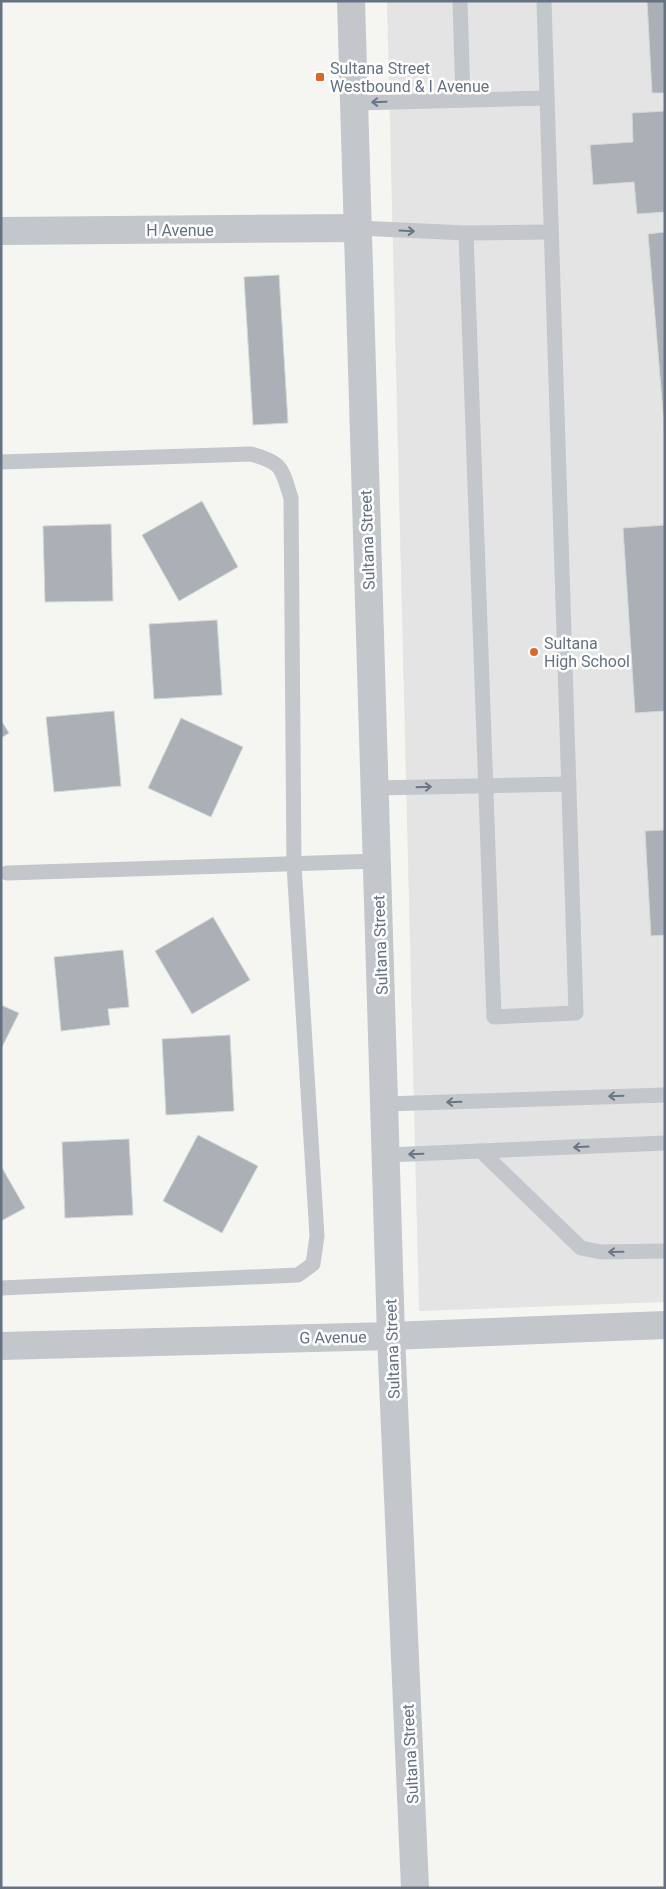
<svg xmlns="http://www.w3.org/2000/svg" width="666" height="1889" font-family="Roboto,sans-serif">
  <style>
    .built { fill: #e3e4e3 }
    .building { fill: #aab0b6; stroke: #d6d7d5 }
    .lines { fill: none; stroke-linecap: round; stroke-linejoin: round }
    .service { stroke: #c3c6ca; stroke-width: 15 }
    .minor { stroke: #c3c6ca; stroke-width: 28 }
    .tertiary { stroke: #c3c6ca; stroke-width: 28 }
    .oneway { stroke: #6a7686 }
    .poi-dot { fill: #dc672b; stroke: #fff; stroke-width: 2 }
    .labels { text-anchor: middle; stroke-width: 5; stroke-linejoin: round; paint-order: stroke }
    .poi-label { font-size: 16px; fill: #657282; stroke: #fff; text-anchor: start }
    .street-label { font-size: 16px; fill: #657282; stroke: #fff }
  </style>
  <rect width="100%" height="100%" fill="#f5f5f2"/>
  <polygon class="built" points="387,1 665,1 665,1302 419,1311"/>
  <g class="building">
    <polygon points="647,1 665,1 665,93 652,93"/>
    <polygon points="665,111 665,212 637,214 634,182 593,185 590,145 633,142 632,113"/>
    <polygon points="665,232 665,436 648,234"/>
    <polygon points="279,275 288,423 253,425 244,277"/>
    <polygon points="202,501 238,567 179,601 142,535"/>
    <polygon points="111,524 113,601 45,602 43,526"/>
    <polygon points="665,525 665,711 635,713 623,528"/>
    <polygon points="217,620 222,695 154,699 149,624"/>
    <polygon points="114,711 121,786 54,792 46,717"/>
    <polygon points="181,718 243,747 211,817 148,788"/>
    <polygon points="1,720 9,733 1,738"/>
    <polygon points="665,830 665,935 651,936 645,831"/>
    <polygon points="213,917 250,980 192,1014 155,951"/>
    <polygon points="123,950 129,1007 108,1009 110,1025 61,1031 54,957"/>
    <polygon points="1,1005 19,1013 1,1049"/>
    <polygon points="230,1035 234,1111 166,1115 162,1039"/>
    <polygon points="198,1135 258,1166 222,1233 163,1201"/>
    <polygon points="129,1139 133,1215 65,1218 62,1142"/>
    <polygon points="1,1166 25,1208 1,1221"/>
  </g>
  <g class="lines">
    <g class="service">
      <polyline points="460,1 463,100"/>
      <polyline points="355,103 547,98"/>
      <polyline points="358,228 466,233 551,232"/>
      <polyline points="466,233 494,1017 576,1013 544,1"/>
      <path d="M1 462 251 454C283 463 281 467 291 498L294 865 317 1236 313 1264 298 1275 1 1288"/>
      <polyline points="375,788 569,784"/>
      <polyline points="7,873 377,861"/>
      <polyline points="385,1104 665,1095"/>
      <polyline points="481,1151 581,1248 601,1252 665,1251"/>
      <polyline points="387,1155 665,1143"/>
    </g>
    <polyline class="minor" points="1,231 358,228"/>
    <g class="tertiary">
      <polyline points="351,1 391,1336 415,1888"/>
      <polyline points="1,1346 391,1336 665,1325"/>
    </g>
  </g>
  <defs><path id="oneway-shaft" d="M-6 0H5M1.5-3L5.5 0L1.5 3" fill="none" stroke-width="1.6" stroke-linecap="round" stroke-linejoin="round" transform="scale(1.25)"/></defs>
  <g class="oneway">
    <use href="#oneway-shaft" transform="translate(379 102) rotate(178)"/>
    <use href="#oneway-shaft" transform="translate(407 231) rotate(3)"/>
    <use href="#oneway-shaft" transform="translate(424 787) rotate(-2)"/>
    <use href="#oneway-shaft" transform="translate(616 1096) rotate(178)"/>
    <use href="#oneway-shaft" transform="translate(454 1102) rotate(178)"/>
    <use href="#oneway-shaft" transform="translate(581 1147) rotate(177)"/>
    <use href="#oneway-shaft" transform="translate(416 1154) rotate(178)"/>
    <use href="#oneway-shaft" transform="translate(616 1252) rotate(179)"/>
  </g>
  <g class="poi-dot">
    <rect x="315" y="72" width="10" height="10" rx="2.5"/>
    <circle cx="534" cy="652" r="5"/>
  </g>
  <g class="labels">
    <g class="poi-label">
      <text x="330" y="74">Sultana Street<tspan x="330" dy="18">Westbound &amp; I Avenue</tspan></text>
      <text x="544" y="649">Sultana<tspan x="544" dy="18">High School</tspan></text>
    </g>
    <g class="street-label">
      <text x="180" y="236">H Avenue</text>
      <text transform="translate(367 540) rotate(-92)" y="6">Sultana Street</text>
      <text transform="translate(380 945) rotate(-92)" y="6">Sultana Street</text>
      <text transform="translate(333 1337) rotate(-1)" y="6">G Avenue</text>
      <text transform="translate(392 1349) rotate(-92)" y="6">Sultana Street</text>
      <text transform="translate(410 1754) rotate(-93)" y="6">Sultana Street</text>
    </g>
  </g>
  <rect width="666" height="1889" fill="none" stroke="#657282" stroke-width="5"/>
</svg>
